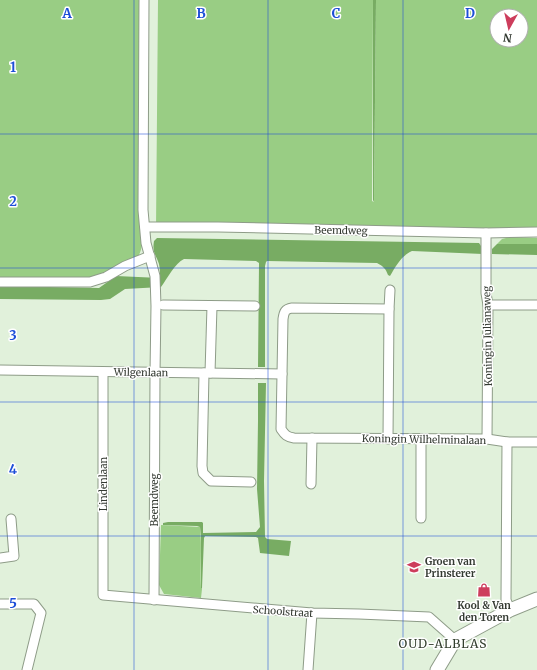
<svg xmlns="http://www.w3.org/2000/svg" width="537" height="670" font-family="Merriweather,serif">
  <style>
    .green { fill: #99cd84; fill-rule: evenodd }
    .water { fill: #78ac63 }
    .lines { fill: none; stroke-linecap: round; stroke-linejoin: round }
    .street-casing { stroke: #8e9c88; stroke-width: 11 }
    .secondary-casing { stroke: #8e9c88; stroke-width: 15 }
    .street { stroke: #fff; stroke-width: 9 }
    .secondary { stroke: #fff; stroke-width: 13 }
    .grid { fill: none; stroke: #1d4ed8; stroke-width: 1; stroke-opacity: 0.55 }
    .labels { text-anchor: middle; stroke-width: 3; stroke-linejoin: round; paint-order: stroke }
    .street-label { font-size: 10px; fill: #343a32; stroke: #fff }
    .poi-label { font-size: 10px; font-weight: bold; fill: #343a32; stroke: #fff; text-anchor: start }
    .quarter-label { font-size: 12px; letter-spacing: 1px; fill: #333f2e; stroke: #fff }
    .grid-label { font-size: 13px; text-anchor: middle; font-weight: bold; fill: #1d4ed8; stroke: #fff; stroke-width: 3; stroke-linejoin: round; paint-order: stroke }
  </style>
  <rect width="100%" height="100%" fill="#e1f1db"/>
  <g class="green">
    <path d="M0 0H143L142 224C142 233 144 251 137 257L99 280 0 278Z"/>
    <path d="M158 0H373L372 201 374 202 376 0H537V229L156 228ZM497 16H521V40H497Z"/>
    <polygon points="510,237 537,238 537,244 497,244 502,239"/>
    <path d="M161 525 200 527C202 547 200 568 201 588L202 589 201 598 164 594 159 585Z"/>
  </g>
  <g class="water">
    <polygon points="373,0 376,0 374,200 373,202"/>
    <path d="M157 238 479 243 483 249V254L412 251C401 256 396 266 390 276L388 275C386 269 383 266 377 263L267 261 266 262 265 266V367H258L259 263 256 261 184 259C175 263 167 279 161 287L125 289 110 299 101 300 0 299V286L99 288 116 276 160 278C160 273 160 269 159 264 156 255 152 252 154 241Z"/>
    <polygon points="497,244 537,244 537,255 492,254 492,249"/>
    <polygon points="258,383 266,383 264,481 265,537 267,539 291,541 289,556 260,553 258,538 256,537 205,536 204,538 202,588 201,589 201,536 200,527 197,526 163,525 163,523 168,522 202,522 203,523 203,533 256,532 260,527 257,489 258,421"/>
  </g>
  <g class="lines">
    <g class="street-casing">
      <g id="street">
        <polyline points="144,0 143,210 146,243 155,276 156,306 155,373 154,600"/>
        <polyline points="145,227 218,227 486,233 537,232"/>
        <polyline points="486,233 486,293 488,305 487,439"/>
        <polyline points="0,282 90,282 106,277 125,266 150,256"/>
        <polyline points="163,305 255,306"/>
        <polyline points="488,305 537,305"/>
        <path d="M389 309 292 308C285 309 284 312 283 319L281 429C285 435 287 437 294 438L487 439 507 442H537"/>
        <polyline points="0,370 282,374"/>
        <polyline points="103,372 103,595 312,613 359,614 429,617 455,640"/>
        <polyline points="204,373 202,466 203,473 211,481 251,482"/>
        <polyline points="210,373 212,306"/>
        <polyline points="388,439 389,309 390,290"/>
        <polyline points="507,442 506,600 510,610"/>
        <polyline points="311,484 312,438"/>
        <polyline points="421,518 421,439"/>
        <polyline points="0,558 14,556 11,519"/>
        <polyline points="0,604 34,604 41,613 27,670"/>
        <polyline points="308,670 312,613"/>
      </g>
    </g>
    <g class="secondary-casing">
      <polyline id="secondary" points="437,670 455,640 510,610 537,599"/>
    </g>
    <use href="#street" class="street"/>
    <use href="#secondary" class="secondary"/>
  </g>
  <path class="grid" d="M134 0V670M268 0V670M403 0V670M0 134H537M0 268H537M0 402H537M0 536H537"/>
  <defs>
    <g id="school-bare" transform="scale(1.08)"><path d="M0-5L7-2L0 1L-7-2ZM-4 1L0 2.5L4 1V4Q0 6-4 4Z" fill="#cd3d5c" stroke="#fff" stroke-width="2.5" paint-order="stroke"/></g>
    <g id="shop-bare" transform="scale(1.08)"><path d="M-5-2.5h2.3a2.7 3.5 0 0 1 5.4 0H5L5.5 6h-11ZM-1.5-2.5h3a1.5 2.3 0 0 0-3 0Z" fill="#cd3d5c" stroke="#fff" stroke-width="2.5" paint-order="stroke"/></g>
  </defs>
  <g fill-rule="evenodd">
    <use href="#school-bare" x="414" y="567"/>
    <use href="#shop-bare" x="484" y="590"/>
  </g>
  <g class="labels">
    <g class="street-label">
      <text transform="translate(341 230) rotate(1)" y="4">Beemdweg</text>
      <text transform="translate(487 336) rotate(-91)" y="4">Koningin Julianaweg</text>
      <text transform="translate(141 372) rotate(1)" y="4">Wilgenlaan</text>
      <text transform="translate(424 439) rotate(1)" y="4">Koningin Wilhelminalaan</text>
      <text transform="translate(103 484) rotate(-90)" y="4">Lindenlaan</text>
      <text transform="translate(154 500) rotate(-90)" y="4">Beemdweg</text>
      <text transform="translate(283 611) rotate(4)" y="4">Schoolstraat</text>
    </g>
    <g class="poi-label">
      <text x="425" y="565">Groen van<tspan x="425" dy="12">Prinsterer</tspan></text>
      <text x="484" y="609" text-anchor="middle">Kool &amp; Van<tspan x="484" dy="12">den Toren</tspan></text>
    </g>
    <g class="quarter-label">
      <text x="443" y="648">OUD-ALBLAS</text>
    </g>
  </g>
  <g class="grid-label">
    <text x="67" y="18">A</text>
    <text x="201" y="18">B</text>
    <text x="336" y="18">C</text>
    <text x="470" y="18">D</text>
    <text x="13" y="72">1</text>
    <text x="13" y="206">2</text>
    <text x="13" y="340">3</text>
    <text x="13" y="474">4</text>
    <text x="13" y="608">5</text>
  </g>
  <g transform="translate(509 28) rotate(188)"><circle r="19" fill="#ffffff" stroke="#aeb0ad"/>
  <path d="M0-3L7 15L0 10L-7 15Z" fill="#cd3d5c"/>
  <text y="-6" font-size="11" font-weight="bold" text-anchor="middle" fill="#343a32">N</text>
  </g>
</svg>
